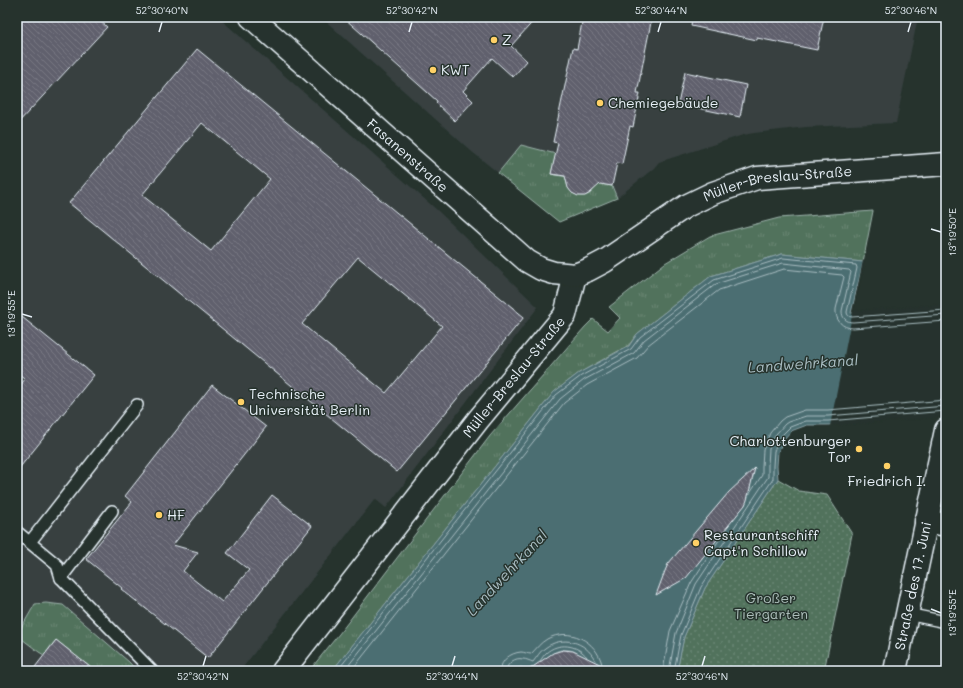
<svg xmlns="http://www.w3.org/2000/svg" width="963" height="688" font-family="Mali,sans-serif">
  <style>
    .built { fill: #374040 }
    .grass { fill: url(#grass-tufts); stroke: #9cb2aa }
    .park { fill: url(#park-dots); stroke: #9cb2aa }
    .water { fill: #4b6e72; stroke: #8aa2a8 }
    .pier { fill: #26332d }
    .lines { fill: none; stroke-linecap: round; stroke-linejoin: round }
    .shore { stroke: #a9bdc2; stroke-width: 1 }
    .building { fill: url(#building-back-hatch); stroke: #e8f1f8; fill-rule: evenodd }
    .lane-casing { stroke: #e8f1f8; stroke-width: 14 }
    .street-casing { stroke: #e8f1f8; stroke-width: 25 }
    .secondary-casing { stroke: #e8f1f8; stroke-width: 25 }
    .primary-casing { stroke: #e8f1f8; stroke-width: 25 }
    .lane { stroke: #26332d; stroke-width: 11 }
    .street { stroke: #26332d; stroke-width: 22 }
    .secondary { stroke: #26332d; stroke-width: 22 }
    .primary { stroke: #26332d; stroke-width: 22 }
    .ticks { fill: none; stroke: #e8f1f8; stroke-width: 1.5 }
    .poi-dot { fill: #ffd166; stroke: #26332d; stroke-width: 1.5 }
    .labels { text-anchor: middle; stroke-width: 3; stroke-linejoin: round; paint-order: stroke }
    .poi-label { font-size: 14px; fill: #e8f1f8; stroke: #26332d; text-anchor: start }
    .street-label { font-size: 14px; fill: #e8f1f8; stroke: #26332d }
    .park-label { font-size: 14px; fill: #acbeba; stroke: #26332d }
    .water-label { font-size: 15px; font-style: italic; fill: #a9bdc2; stroke: #26332d }
    .neatline { fill: none; stroke: #e8f1f8; stroke-width: 1.5 }
    .ticks-label { font-size: 10px; text-anchor: middle; fill: #e8f1f8 }
  </style>
  <defs>
    <pattern id="grass-tufts" width="24" height="20" patternUnits="userSpaceOnUse"><rect width="24" height="20" fill="#51725c"/><path d="M3 7l-1-3M5 7V3M7 7l1-3M15 17l-1-3M17 17v-4M19 17l1-3" fill="none" stroke="#6a8774"/></pattern>
    <pattern id="park-dots" width="8" height="8" patternUnits="userSpaceOnUse"><rect width="8" height="8" fill="#51725c"/><path d="M2 2h.1M6 6h.1" fill="none" stroke="#6a8774" stroke-width="1.8" stroke-linecap="round"/></pattern>
    <pattern id="building-back-hatch" width="6" height="6" patternUnits="userSpaceOnUse"><rect width="6" height="6" fill="#60606d"/><path d="M-1 5l2 2M0 0l6 6M5-1l2 2" fill="none" stroke="#777783"/></pattern>
  </defs>
  <rect width="100%" height="100%" fill="#26332d"/>
  <filter id="ink" filterUnits="userSpaceOnUse"><feTurbulence type="fractalNoise" baseFrequency=".025" numOctaves="2"/><feDisplacementMap in="SourceGraphic" scale="8" xChannelSelector="R" yChannelSelector="G"/><feConvolveMatrix kernelMatrix="1 2 1 2 8 2 1 2 1" color-interpolation-filters="sRGB"/></filter>
  <g filter="url(#ink)">
    <g class="built">
      <polygon points="17,17 176,17 179,19 182,17 218,17 437,210 538,307 386,508 375,499 240,671 17,671"/>
      <polygon points="321,17 918,17 896,123 806,127 754,133 743,135 659,162 654,168 617,198 559,222 471,151"/>
    </g>
    <g class="grass">
      <path d="M521 145 556 154 551 174 567 177C567 180 566 183 568 187 572 197 588 200 594 189 595 189 596 184 596 183L612 186 617 198 559 222 498 173Z"/>
      <polygon points="873,211 863,262 782,254 711,276 637,334 629,345 579,373 554,392 332,671 309,671 339,634 490,436 585,327 593,319 608,331 620,318 609,307 665,263 710,236 779,218"/>
      <polygon points="46,603 63,605 129,662 137,671 95,671 56,640 44,655 39,652 22,639 20,630 35,604"/>
    </g>
    <polygon class="park" points="778,479 799,491 827,495 852,534 824,671 677,671 684,637 705,588"/>
    <path class="water" d="M782 254 863 262 851 313 946 306V415L828 425H807L791 431 784 439 778 452 777 466 778 479 705 588 684 637 677 671H588C585 666 582 659 578 654 576 652 573 651 570 650 553 647 546 660 537 671H530L521 667 510 671H332L554 392 579 373 629 346 637 334 711 276Z"/>
    <polygon class="pier" points="863,260 865,262 853,311 946,304 946,417 830,426"/>
    <g class="lines">
      <g class="shore">
        <polyline points="749,495 762,475 762,466 763,450 770,433 780,421 785,417 805,410 828,410 946,400"/>
        <path d="M540 661C542 658 544 655 546 653 558 642 577 644 587 657"/>
        <path d="M337 671 556 395 581 376 631 349 640 337 714 280 783 258 856 265 857 268 847 312C847 315 849 317 852 317L946 310"/>
        <path d="M344 671 560 399 584 380 634 353 644 340 716 284 783 263 849 270 851 272 842 311C842 318 846 322 853 322L946 315"/>
        <path d="M351 671 564 403 587 385 637 358 648 345 719 290 784 269 842 275 844 277 836 309C835 320 842 328 853 328L946 321"/>
        <path d="M500 671C501 660 510 653 521 652 524 652 528 654 531 654 536 649 540 643 547 639 569 627 596 640 602 664"/>
        <path d="M506 671C507 663 515 657 523 659 526 659 530 661 533 662 537 657 540 651 545 648 562 635 586 641 595 660"/>
        <polyline points="663,671 670,631 691,583 723,534"/>
        <polyline points="669,671 676,633 696,584 768,477 768,465 769,449 776,434 785,424 788,422 806,416 828,416 946,406"/>
        <polyline points="674,671 681,635 701,587 773,479 773,466 774,451 781,436 790,427 806,421 828,421 946,411"/>
      </g>
    </g>
    <g class="building">
      <polygon points="17,17 96,17 107,27 17,124"/>
      <polygon points="343,17 537,17 511,46 527,61 513,77 492,58 463,91 473,101 455,121 436,103 437,101"/>
      <polygon points="583,17 652,17 637,93 640,93 633,127 630,126 622,164 617,163 612,186 600,184 590,193 585,196 578,196 572,193 568,188 565,176 551,174 558,143 553,142 573,48 577,49"/>
      <polygon points="692,17 824,17 817,50 757,38 757,40 691,26"/>
      <path d="M197 49 524 317 397 472 69 203ZM202 123 270 179 211 251 142 195ZM358 257 442 326 386 393 302 324Z"/>
      <polygon points="685,72 746,85 740,117 678,104"/>
      <polygon points="17,313 94,375 17,471 17,390 25,379 17,372"/>
      <polygon points="212,385 266,427 173,545 198,552 183,571 222,602 249,570 227,553 272,495 312,526 208,658 121,589 122,588 86,559 132,502 125,496"/>
      <polygon points="755,468 747,500 745,505 686,578 656,595 665,571 668,564 729,492"/>
      <polygon points="56,640 95,671 32,671"/>
      <polygon points="563,650 573,651 614,671 527,671 553,653"/>
    </g>
    <g class="lines">
      <g class="lane-casing">
        <g id="lane">
          <polyline points="17,532 57,565 61,578 152,671"/>
          <polyline points="30,542 137,405"/>
          <polyline points="61,578 112,511"/>
          <polyline points="907,614 946,622"/>
        </g>
      </g>
      <g class="street-casing">
        <g id="street">
          <path id="s1" d="M283 671 478 420 565 315 575 275"/>
        </g>
      </g>
      <g class="secondary-casing">
        <g id="secondary">
          <path id="s2" d="M251 17 527 261 541 269 554 273 575 275 588 270 605 261 686 206 713 193 757 178 946 164"/>
          <polyline points="926,521 946,525"/>
        </g>
      </g>
      <g class="primary-casing">
        <g id="primary">
          <path id="s3" d="M895 671 946 430"/>
        </g>
      </g>
      <use href="#lane" class="lane"/>
      <use href="#street" class="street"/>
      <use href="#secondary" class="secondary"/>
      <use href="#primary" class="primary"/>
    </g>
  </g>
  <path class="ticks" d="M159 32 162 22M409 32 412 22M658 32 661 22M908 32 911 22M931 229 941 232M22 314 32 317M931 609 941 613M203 666 206 656M452 666 455 656M702 666 705 656"/>
  <g class="poi-dot">
    <circle cx="494" cy="40" r="4"/>
    <circle cx="433" cy="70" r="4"/>
    <circle cx="600" cy="103" r="4"/>
    <circle cx="241" cy="402" r="4"/>
    <circle cx="859" cy="449" r="4"/>
    <circle cx="887" cy="466" r="4"/>
    <circle cx="159" cy="515" r="4"/>
    <circle cx="696" cy="543" r="4"/>
  </g>
  <g class="labels">
    <g class="poi-label">
      <text x="502" y="45">Z</text>
      <text x="441" y="75">KWT</text>
      <text x="608" y="108">Chemiegebäude</text>
      <text x="249" y="399">Technische<tspan x="249" dy="16">Universität Berlin</tspan></text>
      <text x="851" y="446" text-anchor="end">Charlottenburger<tspan x="851" dy="16">Tor</tspan></text>
      <text x="887" y="486" text-anchor="middle">Friedrich I.</text>
      <text x="167" y="520">HF</text>
      <text x="704" y="540">Restaurantschiff<tspan x="704" dy="16">Capt'n Schillow</tspan></text>
    </g>
    <g class="street-label">
      <text dy="5" stroke="none"><textPath href="#s2" startOffset="209">Fasanenstraße</textPath></text>
      <text dy="5" stroke="none"><textPath href="#s2" startOffset="646">Müller-Breslau-Straße</textPath></text>
      <text dy="5" stroke="none"><textPath href="#s1" startOffset="374">Müller-Breslau-Straße</textPath></text>
      <text dy="5" stroke="none"><textPath href="#s3" startOffset="87">Straße des 17. Juni</textPath></text>
    </g>
    <g class="park-label">
      <text x="771" y="603">Großer<tspan x="771" dy="16">Tiergarten</tspan></text>
    </g>
    <g class="water-label">
      <text transform="translate(803 364) rotate(-4)" y="5">Landwehrkanal</text>
      <text transform="translate(507 573) rotate(-47)" y="5">Landwehrkanal</text>
    </g>
  </g>
  <rect width="963" height="688" fill="none" stroke="#26332d" stroke-width="44"/>
  <rect x="22" y="22" width="919" height="644" class="neatline"/>
  <g class="ticks-label">
    <text x="162" y="14">52°30'40"N</text>
    <text x="412" y="14">52°30'42"N</text>
    <text x="661" y="14">52°30'44"N</text>
    <text x="911" y="14">52°30'46"N</text>
    <text transform="translate(952 232) rotate(-90)" y="4">13°19'50"E</text>
    <text transform="translate(11 314) rotate(-90)" y="4">13°19'55"E</text>
    <text transform="translate(952 613) rotate(-90)" y="4">13°19'55"E</text>
    <text x="203" y="680">52°30'42"N</text>
    <text x="452" y="680">52°30'44"N</text>
    <text x="702" y="680">52°30'46"N</text>
  </g>
</svg>
